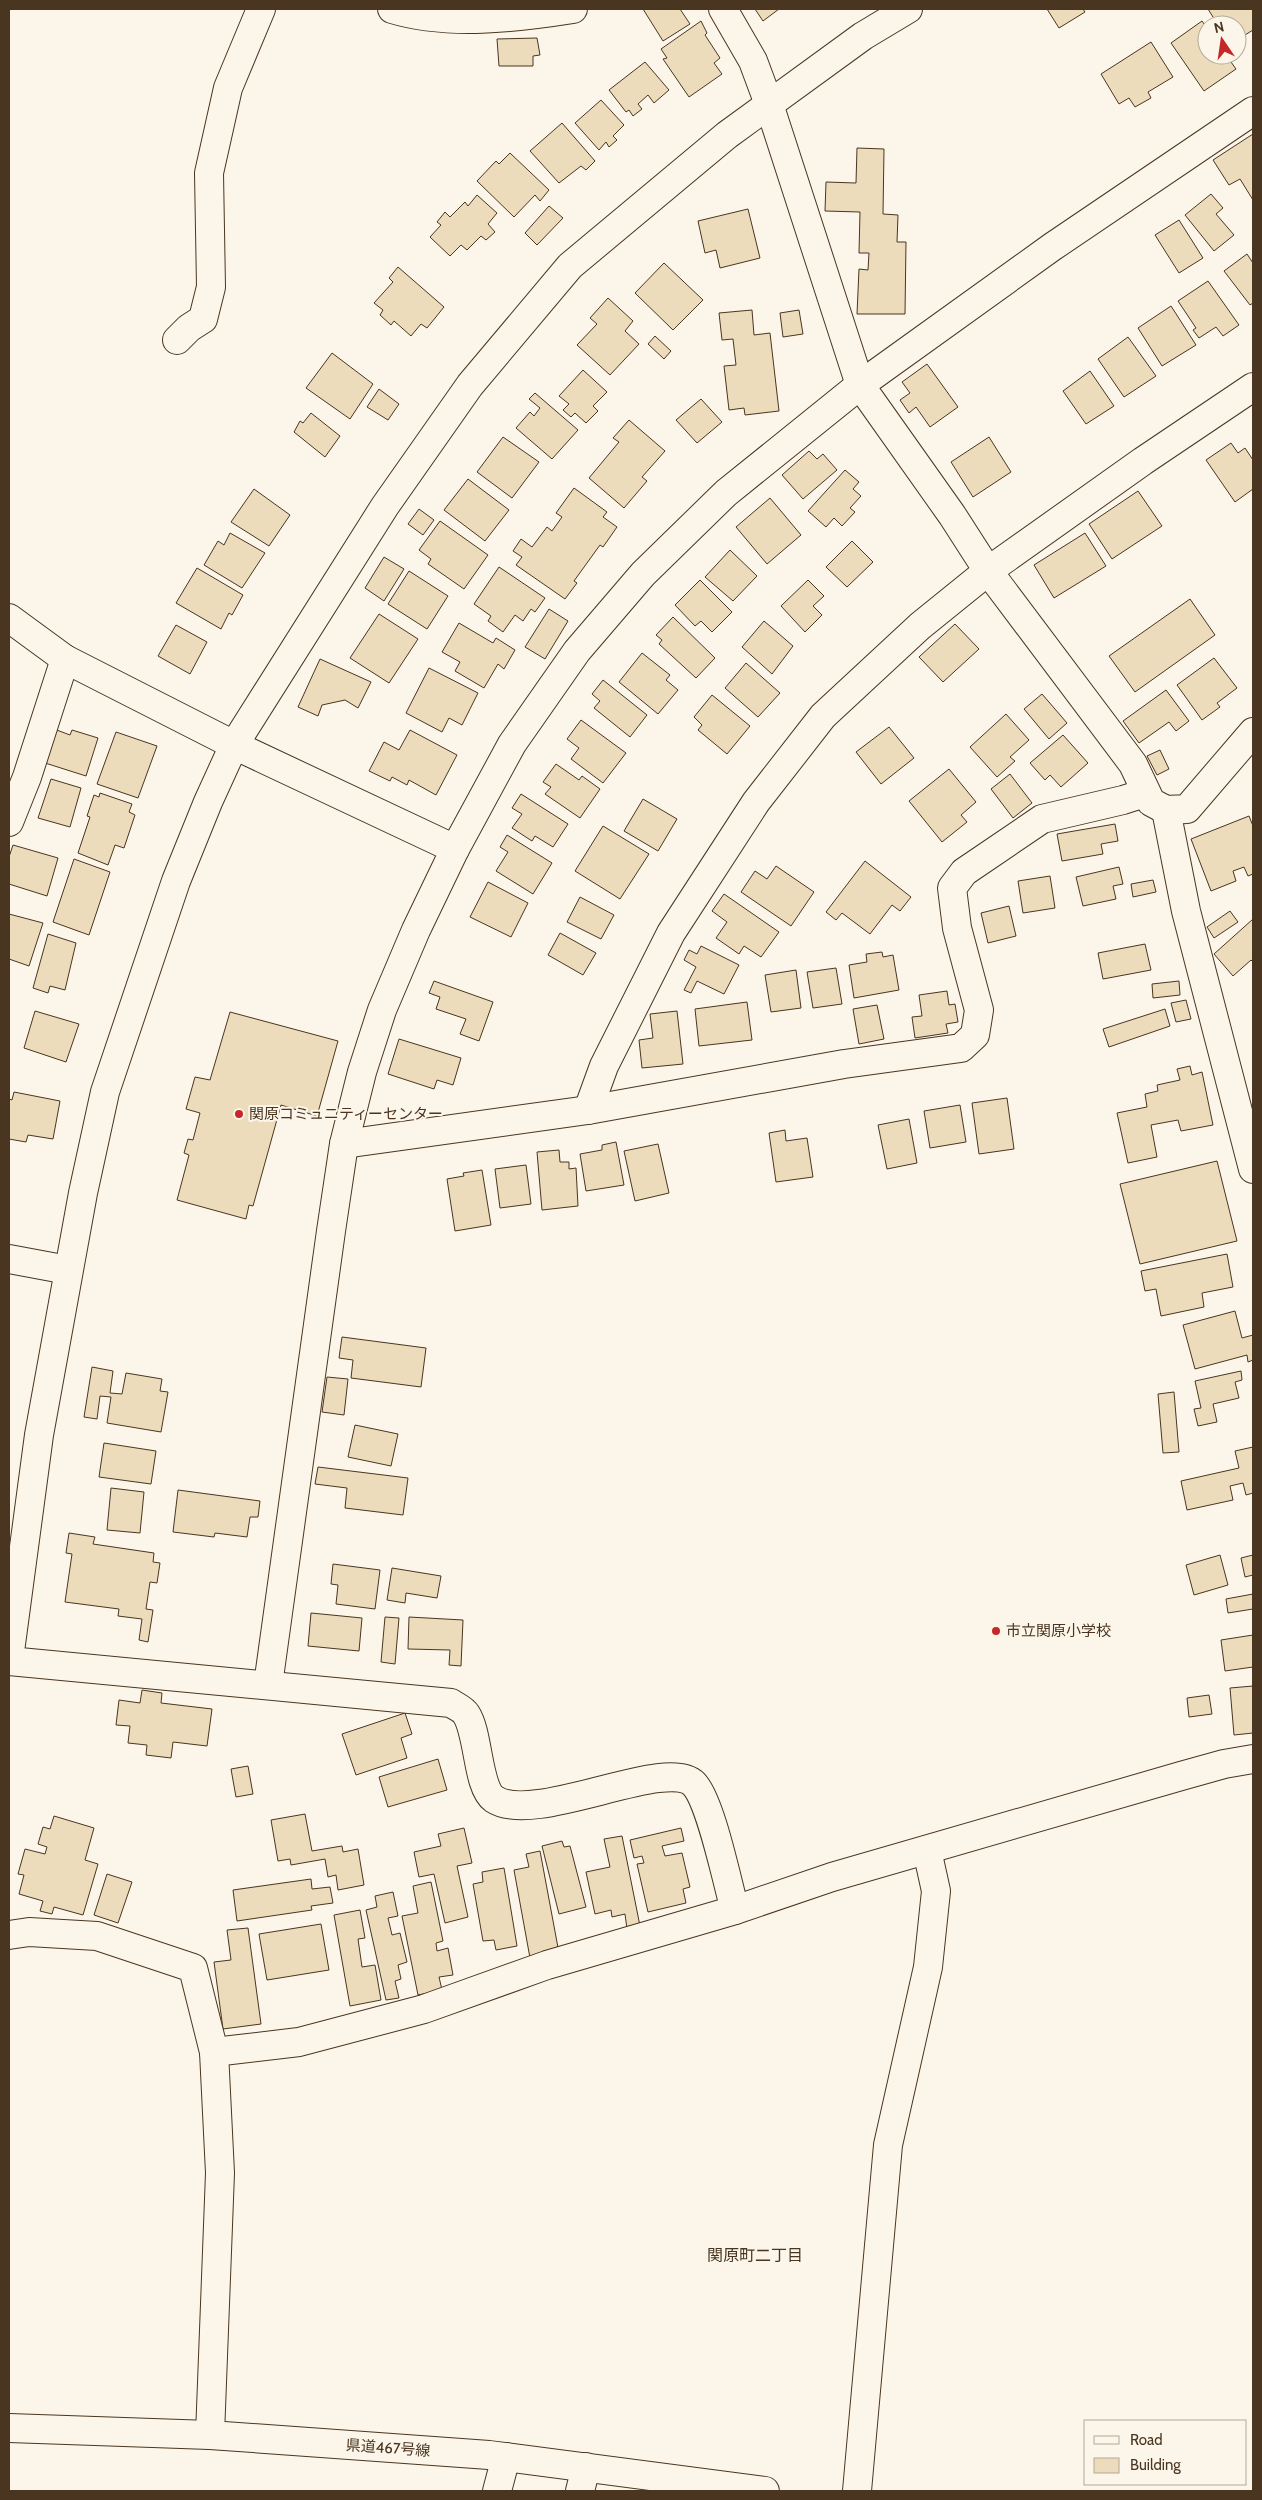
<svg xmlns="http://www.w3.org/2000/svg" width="1262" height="2500" font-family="Cabin,'Noto Sans JP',sans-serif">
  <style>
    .building { fill: #ecdcbc; stroke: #4a3520 }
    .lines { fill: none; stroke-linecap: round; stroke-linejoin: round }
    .minor-casing { stroke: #4a3520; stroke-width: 30 }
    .secondary-casing { stroke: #4a3520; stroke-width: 30 }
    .minor { stroke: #fbf6e9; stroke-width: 28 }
    .secondary { stroke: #fbf6e9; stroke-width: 28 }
    .poi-dot { fill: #c62828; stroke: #fbf6e9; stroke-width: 2 }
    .labels { text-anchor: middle; stroke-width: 4; stroke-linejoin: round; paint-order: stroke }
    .poi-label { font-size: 15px; fill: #4a3520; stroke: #fbf6e9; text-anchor: start }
    .street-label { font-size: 15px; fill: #4a3520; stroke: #fbf6e9 }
    .neighbourhood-label { font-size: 16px; fill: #4a3520; stroke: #fbf6e9 }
  </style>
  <rect width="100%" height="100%" fill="#fbf6e9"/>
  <g class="building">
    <polygon points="643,9 680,9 690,24 663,41"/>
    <polygon points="755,9 779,9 763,21"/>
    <polygon points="1047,9 1083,9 1085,12 1059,28"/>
    <polygon points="1208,9 1253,9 1253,30 1237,40 1237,25 1218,25"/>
    <polygon points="701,21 707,33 705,35 720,58 714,63 722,74 689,97 663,59 667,58 661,49"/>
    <polygon points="1202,21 1207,28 1207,55 1226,55 1236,69 1204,91 1171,43"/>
    <polygon points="537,38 540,55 533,56 533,66 499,66 497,39"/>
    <polygon points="1151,42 1173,77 1148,92 1151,98 1135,107 1129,98 1119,104 1101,74"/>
    <polygon points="645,62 669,90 654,103 648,95 638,104 642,109 633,116 629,110 626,112 609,90"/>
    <polygon points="601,100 624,125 613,136 617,140 609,147 606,142 599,150 575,123"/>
    <polygon points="562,123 595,161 586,170 581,166 559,183 530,151"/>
    <polygon points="1253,134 1253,200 1240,179 1229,185 1213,160"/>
    <polygon points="857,148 884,149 883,214 898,215 897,242 906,242 905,314 857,314 859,269 868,270 869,253 859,253 860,212 825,211 826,182 856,183"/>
    <polygon points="510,153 549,190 540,201 535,195 514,217 477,181 496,161 499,164"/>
    <polygon points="1211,194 1223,208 1216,214 1234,235 1214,251 1185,215"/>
    <polygon points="477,195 497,213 488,224 495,232 486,240 481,236 467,250 461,245 450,256 430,237 441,225 437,222 445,212 450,217 465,202 468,206"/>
    <polygon points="549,206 563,218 537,245 525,233"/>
    <polygon points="748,209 760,258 720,268 716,250 705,253 698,221"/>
    <polygon points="1179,220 1203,258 1179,273 1155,235"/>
    <polygon points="1247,254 1253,263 1253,303 1250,305 1224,271"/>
    <polygon points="664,263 703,300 673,330 635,293"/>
    <polygon points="398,267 444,307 427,328 421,324 411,336 394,321 391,325 380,315 383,310 374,303 393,282 389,278"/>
    <polygon points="1208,281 1239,325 1223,336 1216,327 1199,338 1193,330 1196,328 1178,301"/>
    <polygon points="608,298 633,321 625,331 639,344 610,375 577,345 597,324 590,318"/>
    <polygon points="1171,306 1196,345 1162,366 1138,328"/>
    <polygon points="752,310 754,335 770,333 779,411 745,415 744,408 729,410 724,366 736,365 733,339 722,340 719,313"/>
    <polygon points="799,310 803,334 783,337 780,313"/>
    <polygon points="655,336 671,351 664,359 648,344"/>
    <polygon points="1128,337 1156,376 1124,397 1098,359"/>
    <polygon points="332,353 373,384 350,419 306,388"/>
    <polygon points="927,364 958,407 930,427 916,407 909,413 900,400 910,393 902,382"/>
    <polygon points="583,370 607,392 593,406 598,411 586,423 575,413 571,417 563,410 569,404 559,396"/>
    <polygon points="1090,371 1114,406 1086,424 1063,391"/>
    <polygon points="379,389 399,404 388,420 367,407"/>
    <polygon points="535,393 578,430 552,459 516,428 530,412 534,416 540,408 529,399"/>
    <polygon points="701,399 722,422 697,443 676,420"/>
    <polygon points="311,413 340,436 325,457 294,432 300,421 303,423"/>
    <polygon points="629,420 665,451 642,477 647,481 624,508 589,478 619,442 613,438"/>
    <polygon points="503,437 539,462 512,498 477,472"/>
    <polygon points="989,437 1011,472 973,497 951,462"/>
    <polygon points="1231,443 1238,453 1245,448 1253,460 1253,489 1235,502 1206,460"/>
    <polygon points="809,451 817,459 823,454 837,470 803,499 782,475"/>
    <polygon points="845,470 859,482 853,489 861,496 850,508 855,512 842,526 834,518 826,527 808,511"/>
    <polygon points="468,479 509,510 485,541 444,510"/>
    <polygon points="574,488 607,512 603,517 617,527 603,547 600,545 574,581 577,583 565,599 516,565 522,557 513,551 521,539 532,547 547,527 552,531 562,517 556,513"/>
    <polygon points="254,489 290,515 269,546 231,522"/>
    <polygon points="1138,491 1162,526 1112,559 1089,524"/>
    <polygon points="770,498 801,535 767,564 736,527"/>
    <polygon points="419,509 434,520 423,535 408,524"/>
    <polygon points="440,521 488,555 464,589 428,564 431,559 419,550"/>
    <polygon points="230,533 265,553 242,588 204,565 218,541 224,545"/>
    <polygon points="1085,533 1106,566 1054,598 1034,565"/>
    <polygon points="852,541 873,562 847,587 826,567"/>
    <polygon points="730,550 757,576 733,601 705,577"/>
    <polygon points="384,557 404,569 384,601 365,588"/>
    <polygon points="499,567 545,598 535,612 531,609 523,621 515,615 503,632 488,621 491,616 474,604"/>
    <polygon points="197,568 243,595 232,615 229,613 221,629 176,603"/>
    <polygon points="409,571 448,596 427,629 388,604"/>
    <polygon points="700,580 732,612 712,632 701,621 695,626 675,605"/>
    <polygon points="808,580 824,596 813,606 822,615 805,632 781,606"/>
    <polygon points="1190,599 1215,635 1135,692 1109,656"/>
    <polygon points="549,609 568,621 545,659 525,647"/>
    <polygon points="379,614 418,639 389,683 350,658"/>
    <polygon points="673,617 715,658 696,678 659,644 662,640 656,635"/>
    <polygon points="764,621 793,646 772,674 742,647"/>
    <polygon points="459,623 493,643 496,638 515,650 504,669 498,664 484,688 455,671 460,662 442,652"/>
    <polygon points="955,624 979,649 943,682 919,657"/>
    <polygon points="176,625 207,642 190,674 158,656"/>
    <polygon points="642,653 670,675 666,680 678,690 658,714 619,682"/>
    <polygon points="1214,658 1237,688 1217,703 1220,707 1202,720 1177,685"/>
    <polygon points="320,659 371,682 358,708 345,700 322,705 318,716 298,707"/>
    <polygon points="746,663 780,693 758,717 725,688"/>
    <polygon points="429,668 478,693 462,725 449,718 442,732 406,713"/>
    <polygon points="603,680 647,715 630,737 594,708 600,701 592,694"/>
    <polygon points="1166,690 1189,721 1176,731 1169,722 1139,743 1123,721"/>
    <polygon points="1042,694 1067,723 1049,739 1024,709"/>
    <polygon points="712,695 750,726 727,754 698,730 702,725 694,717"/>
    <polygon points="1006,714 1029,740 1010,757 1015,761 997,777 970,747"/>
    <polygon points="581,720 626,753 603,783 571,759 579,748 567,739"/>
    <polygon points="889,727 914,758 881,784 856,752"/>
    <polygon points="54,729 70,735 72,730 98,738 86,776 42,762"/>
    <polygon points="410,730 457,755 436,795 409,780 407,785 392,777 390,781 369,771 384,742 399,750"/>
    <polygon points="116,732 157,746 138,798 97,784"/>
    <polygon points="1063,735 1088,763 1061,787 1050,775 1045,780 1030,763"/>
    <polygon points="1160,750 1169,769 1157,775 1147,756"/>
    <polygon points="556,764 579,780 582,776 600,789 580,818 545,794 551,787 543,782"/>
    <polygon points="949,769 976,802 961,815 967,822 942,842 909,801"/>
    <polygon points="1010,774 1032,803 1013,818 991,789"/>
    <polygon points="51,779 81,788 70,827 38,818"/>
    <polygon points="100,793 132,804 129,812 135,815 124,848 115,845 108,865 78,853 90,817 87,816 94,795 99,797"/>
    <polygon points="521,794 568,824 553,847 535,836 532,841 512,828 522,814 512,808"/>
    <polygon points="643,799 677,819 658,851 624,831"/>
    <polygon points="1249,816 1253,826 1253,874 1248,876 1244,867 1233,871 1236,881 1211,891 1191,839"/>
    <polygon points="1115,824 1118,841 1101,844 1103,854 1062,861 1057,834"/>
    <polygon points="603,826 649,854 620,899 575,871"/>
    <polygon points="507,835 552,863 533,894 496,871 508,852 500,847"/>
    <polygon points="13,845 58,858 47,896 9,884 9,857"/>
    <polygon points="74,859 110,872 89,935 53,922"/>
    <polygon points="865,861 911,897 900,911 892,905 870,934 842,913 836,920 826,912"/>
    <polygon points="776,866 814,892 791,926 741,892 755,871 767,879"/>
    <polygon points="1119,867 1123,884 1113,886 1116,899 1083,906 1076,877"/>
    <polygon points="1050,876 1055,908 1023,913 1018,881"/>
    <polygon points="1153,880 1156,892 1133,897 1131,884"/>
    <polygon points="488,882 528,903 511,937 470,917"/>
    <polygon points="724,894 779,932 761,957 744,946 739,954 716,938 727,922 712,911"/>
    <polygon points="580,897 614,915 601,939 567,922"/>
    <polygon points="1009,906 1016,936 988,943 981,913"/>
    <polygon points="1230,911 1238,922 1214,938 1207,927"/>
    <polygon points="9,914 43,923 29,966 9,959"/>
    <polygon points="1253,919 1253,962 1251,960 1233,976 1214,954"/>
    <polygon points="560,933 596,953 583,975 548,955"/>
    <polygon points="48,934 76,943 65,990 50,986 48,993 33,988"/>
    <polygon points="1145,944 1151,970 1103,979 1098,953"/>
    <polygon points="701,946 739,965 724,994 697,981 691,993 684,990 696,967 684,960 689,950 697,954"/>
    <polygon points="882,952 883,957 893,955 899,990 854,998 849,965 867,962 866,954"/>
    <polygon points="836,968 842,1004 813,1008 807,972"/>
    <polygon points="796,970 801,1008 771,1012 765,975"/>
    <polygon points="434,981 493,1002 479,1041 460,1034 466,1019 436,1009 440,997 429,993"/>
    <polygon points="1179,981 1180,995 1153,998 1152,984"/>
    <polygon points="947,991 949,1005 955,1004 958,1022 946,1024 948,1033 915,1038 912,1017 922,1016 919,995"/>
    <polygon points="1186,1000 1191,1019 1176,1022 1171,1003"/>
    <polygon points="747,1002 752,1040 699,1046 695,1009"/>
    <polygon points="877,1005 884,1039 859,1044 853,1009"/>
    <polygon points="1165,1009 1170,1026 1109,1047 1103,1029"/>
    <polygon points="35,1011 79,1024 66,1062 24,1048"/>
    <polygon points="677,1011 683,1064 642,1068 639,1040 653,1038 650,1014"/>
    <polygon points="230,1012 338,1041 317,1116 281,1105 253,1206 249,1205 246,1219 177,1200 189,1155 184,1153 188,1139 193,1140 200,1113 186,1109 195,1077 210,1080"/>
    <polygon points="399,1039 461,1058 453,1085 437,1080 434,1089 388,1074"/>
    <polygon points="1190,1066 1192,1075 1202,1072 1213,1125 1181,1131 1178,1120 1151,1125 1157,1157 1128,1163 1117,1113 1147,1107 1145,1094 1158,1091 1157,1085 1180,1080 1177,1069"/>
    <polygon points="14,1092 60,1101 53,1139 28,1135 26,1142 9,1139 9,1099 12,1100"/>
    <polygon points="1007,1098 1014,1149 979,1154 972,1103"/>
    <polygon points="960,1105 966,1142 930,1148 924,1111"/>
    <polygon points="909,1119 917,1163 887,1169 878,1125"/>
    <polygon points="785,1130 786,1141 807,1138 813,1177 776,1182 769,1133"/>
    <polygon points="616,1142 624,1185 586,1191 580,1154 602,1150 602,1145"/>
    <polygon points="658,1144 669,1193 635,1201 624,1151"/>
    <polygon points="559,1150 560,1162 569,1162 569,1169 576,1168 578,1206 542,1210 537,1152"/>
    <polygon points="1217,1161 1237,1241 1140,1264 1120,1184"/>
    <polygon points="526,1165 531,1204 500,1208 495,1169"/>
    <polygon points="482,1170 491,1225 455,1231 447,1179 464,1176 463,1173"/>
    <polygon points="1227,1254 1233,1287 1202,1293 1204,1307 1161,1316 1156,1289 1145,1291 1141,1271"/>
    <polygon points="1235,1311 1242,1338 1253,1335 1253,1360 1248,1362 1247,1355 1195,1369 1183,1325"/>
    <polygon points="342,1337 426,1348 421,1387 351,1378 353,1360 339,1358"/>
    <polygon points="92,1367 113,1371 110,1393 122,1394 126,1373 162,1379 160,1391 168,1392 161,1432 107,1423 111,1397 100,1396 97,1419 84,1417"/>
    <polygon points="1241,1371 1242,1380 1235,1382 1239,1398 1213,1404 1217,1422 1198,1426 1194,1409 1201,1408 1195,1381"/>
    <polygon points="327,1377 348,1379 344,1415 322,1412"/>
    <polygon points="1174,1392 1179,1452 1163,1453 1158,1394"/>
    <polygon points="355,1425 398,1434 391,1466 348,1457"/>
    <polygon points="104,1443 156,1451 151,1484 99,1477"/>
    <polygon points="1253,1447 1253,1493 1246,1495 1243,1483 1230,1486 1233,1500 1187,1510 1181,1481 1239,1468 1235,1451"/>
    <polygon points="318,1467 408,1478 403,1515 345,1508 347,1488 315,1484"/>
    <polygon points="111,1488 144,1492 140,1533 107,1530"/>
    <polygon points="178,1490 260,1501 258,1517 250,1517 247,1537 215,1533 214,1537 173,1532"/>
    <polygon points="69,1533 95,1537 93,1544 154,1553 153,1562 160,1563 157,1583 150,1582 146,1609 153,1610 148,1642 139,1640 142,1619 118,1616 119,1609 65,1602 72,1554 66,1553"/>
    <polygon points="1220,1555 1228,1585 1194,1595 1186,1565"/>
    <polygon points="1253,1555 1253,1575 1245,1577 1241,1558"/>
    <polygon points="333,1564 380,1570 375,1609 336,1604 338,1585 331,1584"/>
    <polygon points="392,1568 441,1576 437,1598 406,1593 405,1603 387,1600"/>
    <polygon points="1253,1594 1253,1609 1228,1613 1226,1599"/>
    <polygon points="311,1613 362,1618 359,1651 308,1646"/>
    <polygon points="385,1617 399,1618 395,1664 381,1662"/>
    <polygon points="409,1617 463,1620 461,1666 449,1665 450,1650 408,1649"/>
    <polygon points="1253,1635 1253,1667 1225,1671 1221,1640"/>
    <polygon points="1253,1686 1253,1733 1234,1735 1230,1688"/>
    <polygon points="142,1690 162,1693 161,1703 212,1709 207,1746 173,1742 171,1758 146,1755 147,1745 128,1743 130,1726 116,1725 119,1700 140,1703"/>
    <polygon points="1209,1695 1212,1714 1189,1717 1187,1698"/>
    <polygon points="405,1713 412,1734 401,1738 407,1758 356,1775 342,1734"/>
    <polygon points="438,1759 447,1790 388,1807 379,1777"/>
    <polygon points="248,1766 253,1794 236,1797 231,1769"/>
    <polygon points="305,1814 312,1851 342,1846 343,1852 358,1849 364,1885 338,1890 336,1875 328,1877 325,1859 291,1865 290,1859 278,1861 271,1820"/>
    <polygon points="54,1816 94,1828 85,1860 98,1864 83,1915 54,1907 52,1914 40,1911 43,1901 19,1894 24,1875 18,1874 25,1849 45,1854 47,1847 38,1844 43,1827 50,1829"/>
    <polygon points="464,1828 472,1863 457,1866 468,1917 445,1923 434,1874 419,1877 414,1852 441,1846 438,1834"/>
    <polygon points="681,1828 684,1841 662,1846 665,1856 682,1853 690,1887 683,1889 686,1903 648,1912 637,1864 644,1863 642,1856 634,1858 630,1840"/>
    <polygon points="622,1836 640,1926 627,1929 625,1914 612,1917 611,1910 595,1914 586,1872 610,1867 604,1839"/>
    <polygon points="562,1841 564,1847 570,1846 586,1907 559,1914 542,1846"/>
    <polygon points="540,1851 559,1953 530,1958 514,1870 529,1867 526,1854"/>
    <polygon points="504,1868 517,1946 496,1950 494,1940 483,1941 473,1884 483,1882 482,1872"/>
    <polygon points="107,1874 132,1882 118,1923 94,1915"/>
    <polygon points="311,1879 312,1889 330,1887 333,1903 311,1906 312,1910 237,1921 233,1890"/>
    <polygon points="431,1882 443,1941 436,1943 437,1951 448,1948 453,1975 439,1977 442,1990 418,1995 402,1916 418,1913 413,1886"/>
    <polygon points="393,1892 398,1916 388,1918 392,1935 400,1933 407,1962 398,1965 401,1979 395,1981 399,1998 386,2000 366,1910 377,1907 375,1896"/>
    <polygon points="360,1910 365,1938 358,1939 362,1967 375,1965 381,2000 350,2006 334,1915"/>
    <polygon points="321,1924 329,1970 267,1980 259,1934"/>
    <polygon points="248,1928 261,2024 223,2029 214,1962 231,1960 227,1930"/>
  </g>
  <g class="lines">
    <g class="minor-casing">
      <g id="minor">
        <path d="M392 9C448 26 516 18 573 9"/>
        <polyline points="723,9 753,61 769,104 860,385 952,515 988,571 1133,764 1151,802 1166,810 1187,809 1253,732"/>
        <polyline points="177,340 189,328 203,319 211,287 209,173 228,88 261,9"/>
        <polyline points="9,618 65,659 234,745 455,849"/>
        <polyline points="1166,810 1186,911 1253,1169"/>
        <polyline points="9,822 27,777 65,659"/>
        <polyline points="588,1110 604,1066 671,933 756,802 823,716 920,626 988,571 1143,461 1253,387"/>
        <polyline points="344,1144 588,1110 844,1064 961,1048 975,1035 979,1010 957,928 952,888 964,872 1042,819 1123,800 1145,793"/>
        <polyline points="9,1259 68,1270"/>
        <polyline points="9,1659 39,1435 83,1193 105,1092 176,881 208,802 234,745 385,506 470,385 570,266 727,135 863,36 908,9"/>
        <path d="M9 1661 451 1703C455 1706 463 1709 466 1714 479 1733 477 1787 494 1799 534 1826 667 1756 694 1784 711 1802 727 1882 735 1910"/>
        <polyline points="268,1685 331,1231 344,1144 362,1072 382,1010 416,930 455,849 512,744 577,651 643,574 726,493 860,385 1052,247 1253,111"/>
        <polyline points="9,1935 29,1932 97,1936 193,1968 214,2052 220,2173 210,2435"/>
        <polyline points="214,2052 299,2042 424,2009 547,1965 735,1910 832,1877 1181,1776 1224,1764 1253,1759"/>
        <polyline points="497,2491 506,2457"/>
        <polyline points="580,2491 586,2467"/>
        <polyline points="857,2491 888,2145 928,1967 936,1891 927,1850"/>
      </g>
    </g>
    <g class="secondary-casing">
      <polyline id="secondary" points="9,2428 210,2435 489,2455 765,2491"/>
    </g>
    <use href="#minor" class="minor"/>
    <use href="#secondary" class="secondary"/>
  </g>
  <g class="poi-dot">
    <circle cx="239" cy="1114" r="5"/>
    <circle cx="996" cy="1631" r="5"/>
  </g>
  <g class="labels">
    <g class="poi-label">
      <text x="249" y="1119">関原コミュニティーセンター</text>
      <text x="1006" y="1636">市立関原小学校</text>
    </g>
    <g class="street-label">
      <text transform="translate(388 2448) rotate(4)" y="5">県道467号線</text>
    </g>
    <g class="neighbourhood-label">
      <text x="755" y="2261">関原町二丁目</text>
    </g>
  </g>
  <rect width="1262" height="2500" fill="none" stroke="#4a3520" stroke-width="20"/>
  <rect x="1084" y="2420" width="162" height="65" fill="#fbf6e9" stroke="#b4a999"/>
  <rect x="1094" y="2436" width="25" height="8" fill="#fbf6e9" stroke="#b4a999"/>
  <text x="1130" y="2445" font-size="15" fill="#4a3520">Road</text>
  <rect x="1094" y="2458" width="25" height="15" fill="#ecdcbc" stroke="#b4a999"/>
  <text x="1130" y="2470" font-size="15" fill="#4a3520">Building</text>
  <g transform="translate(1222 40) rotate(347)"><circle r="24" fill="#fbf6e9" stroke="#b4a999"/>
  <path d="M0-4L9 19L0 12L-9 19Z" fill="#c62828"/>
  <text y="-8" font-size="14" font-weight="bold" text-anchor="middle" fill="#4a3520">N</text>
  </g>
</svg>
